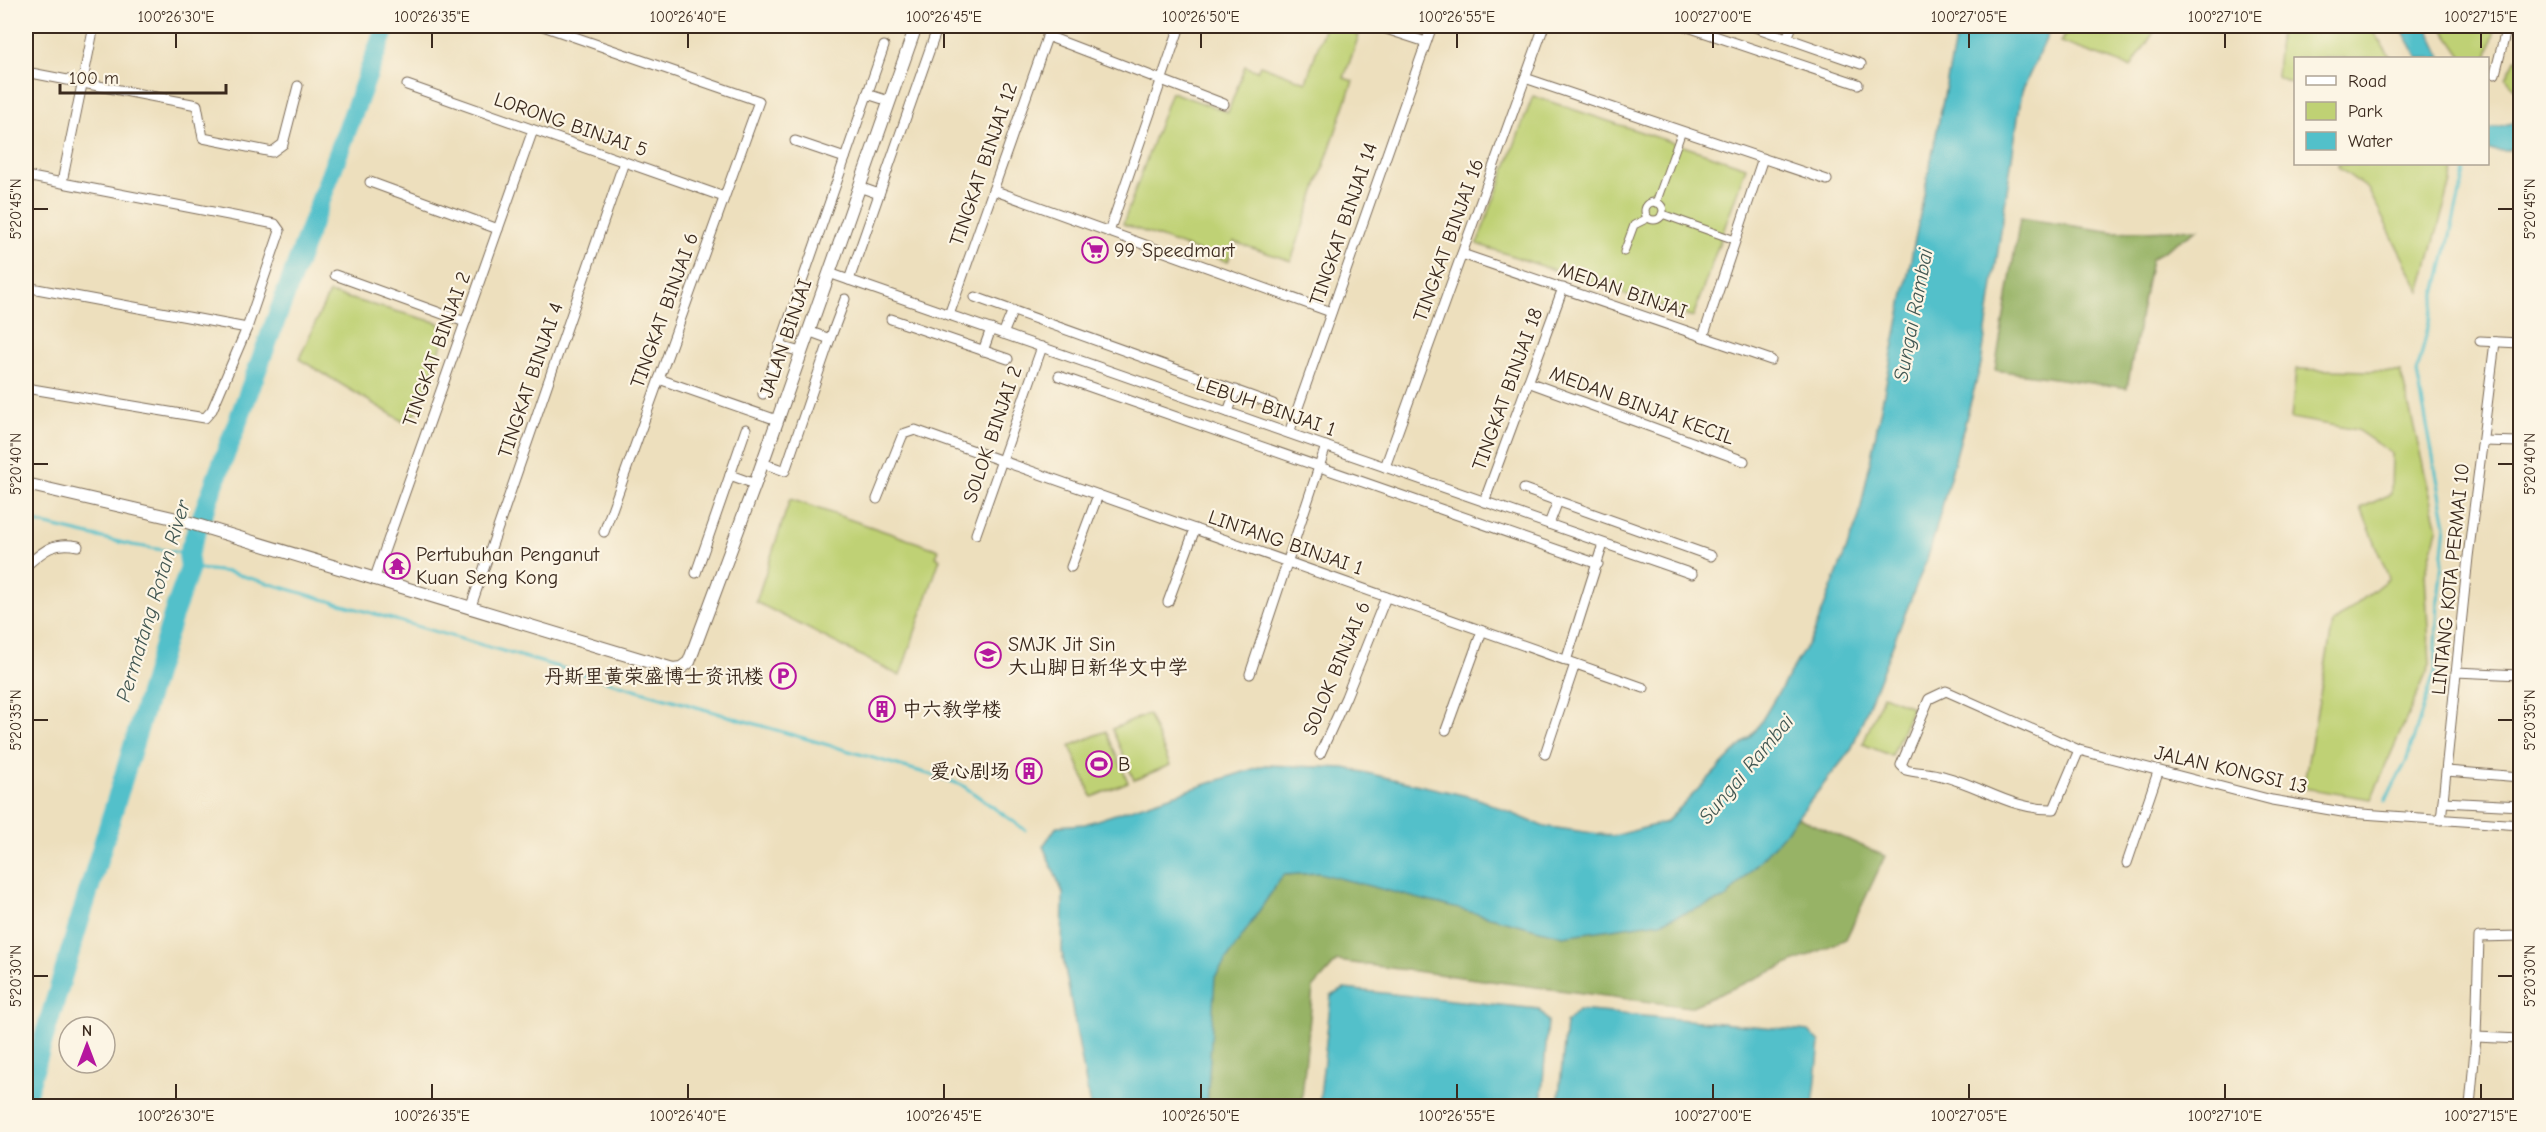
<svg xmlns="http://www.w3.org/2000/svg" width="2546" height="1132" font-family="'Comic Neue','LXGW WenKai TC',sans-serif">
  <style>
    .green { fill: #bfd174; stroke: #7d7e49; stroke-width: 1.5 }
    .forest { fill: #97b366; stroke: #696e42; stroke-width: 1.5 }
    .water { fill: #52c0ca; stroke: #467574; stroke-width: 1.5 }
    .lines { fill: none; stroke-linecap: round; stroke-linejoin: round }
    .stream { stroke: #52c0ca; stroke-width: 3 }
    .river { stroke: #52c0ca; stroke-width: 20 }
    .pedestrian-casing { stroke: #796956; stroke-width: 9 }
    .minor-casing { stroke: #796956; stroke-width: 11 }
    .tertiary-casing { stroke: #796956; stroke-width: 14 }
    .pedestrian { stroke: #fff; stroke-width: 7 }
    .minor { stroke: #fff; stroke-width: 9 }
    .tertiary { stroke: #fff; stroke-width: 12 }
    .ticks { fill: none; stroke: #3b2a1e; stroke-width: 2 }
    .labels { text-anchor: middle; stroke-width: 4.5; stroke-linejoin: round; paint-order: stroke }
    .street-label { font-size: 20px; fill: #3b2a1e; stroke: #fcf5e5 }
    .poi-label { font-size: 20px; fill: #3b2a1e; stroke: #fcf5e5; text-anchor: start }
    .water-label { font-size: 21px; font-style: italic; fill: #425752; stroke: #fcf5e5 }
    .neatline { fill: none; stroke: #3b2a1e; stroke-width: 2 }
    .ticks-label { font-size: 15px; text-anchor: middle; fill: #3b2a1e }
  </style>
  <rect width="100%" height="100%" fill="#fcf5e5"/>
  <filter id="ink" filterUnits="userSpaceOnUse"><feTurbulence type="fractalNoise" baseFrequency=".0167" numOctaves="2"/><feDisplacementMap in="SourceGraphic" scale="12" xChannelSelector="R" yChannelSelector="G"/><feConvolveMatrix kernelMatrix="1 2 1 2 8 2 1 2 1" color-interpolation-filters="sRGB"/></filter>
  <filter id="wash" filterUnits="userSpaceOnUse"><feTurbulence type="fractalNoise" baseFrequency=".008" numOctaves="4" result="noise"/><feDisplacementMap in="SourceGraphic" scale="24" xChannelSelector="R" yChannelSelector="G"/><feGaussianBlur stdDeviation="1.35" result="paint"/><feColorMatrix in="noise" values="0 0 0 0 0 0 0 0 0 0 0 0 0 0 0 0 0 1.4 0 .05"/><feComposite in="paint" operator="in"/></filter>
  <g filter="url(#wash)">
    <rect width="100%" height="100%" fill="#eddfbd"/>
    <g class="green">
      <polygon points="1325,26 1334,26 1359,35 1344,78 1353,81 1291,261 1234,242 1228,262 1123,224 1171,92 1228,112 1245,66 1257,71 1260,65 1306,82"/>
      <polygon points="2072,26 2158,26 2131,67 2060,42"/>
      <polygon points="2280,26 2362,26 2371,29 2391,58 2296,58 2295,84 2276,76"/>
      <polygon points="2441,26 2496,26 2487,58 2463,58"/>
      <polygon points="2516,59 2520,61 2520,95 2506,78"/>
      <polygon points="1533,96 1746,167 1693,317 1477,244"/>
      <polygon points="2338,164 2456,164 2420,292 2368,189 2339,168"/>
      <polygon points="329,293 439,323 445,335 420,409 404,422 299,359"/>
      <polygon points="2296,369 2401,372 2438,529 2425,574 2430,665 2371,799 2303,788 2333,623 2389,578 2361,508 2391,494 2392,454 2357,430 2291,418"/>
      <polygon points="790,499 939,550 936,557 940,559 900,676 756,602"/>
      <polygon points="1883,695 1912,707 1892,756 1863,744"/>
      <polygon points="1148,714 1170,765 1134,780 1112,729"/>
      <polygon points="1106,731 1128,782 1092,797 1070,746"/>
    </g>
    <g class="forest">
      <polygon points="2020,218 2114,232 2198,229 2151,259 2127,388 1995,370"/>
      <polygon points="1797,817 1885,856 1846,939 1690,1007 1337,961 1313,988 1301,1106 1207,1106 1214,977 1283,875 1319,873 1726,898"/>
    </g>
    <g class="water">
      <polygon points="1958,26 2052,26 2022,91 1981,364 1930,551 1851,750 1783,835 1726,898 1661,922 1563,936 1319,873 1283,875 1215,977 1207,1106 1090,1106 1062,952 1063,893 1043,846 1057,826 1085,824 1265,765 1345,768 1476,798 1542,826 1614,836 1666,822 1756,730 1813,635 1859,517"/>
      <polygon points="2400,26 2427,26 2442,58 2418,58"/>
      <polygon points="2520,121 2520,144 2507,151 2488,150 2488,129"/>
      <polygon points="1344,989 1539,1009 1548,1021 1541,1106 1319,1106 1331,996"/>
      <polygon points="1578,1010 1809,1031 1820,1043 1813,1106 1558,1106 1566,1023"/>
    </g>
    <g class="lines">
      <g class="stream">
        <polyline points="26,520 132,545 188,554"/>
        <polyline points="190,568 229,572 939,777 962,785 1025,830"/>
        <polyline points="2385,801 2406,762 2435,671 2438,600 2446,525 2417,373 2467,164"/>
      </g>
      <polyline class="river" points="26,1096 174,612 190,568 188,554 386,26"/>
    </g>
  </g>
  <g filter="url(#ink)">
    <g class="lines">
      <g class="pedestrian-casing">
        <g id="pedestrian">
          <circle cx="1654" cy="211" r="9"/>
          <polyline points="1656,203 1682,131"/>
          <polyline points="1662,214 1735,240"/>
          <polyline points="1624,252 1634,225 1648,218"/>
        </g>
      </g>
      <g class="minor-casing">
        <g id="minor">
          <polyline points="543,26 759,101 604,532"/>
          <polyline points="1377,26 1426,42"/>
          <polyline points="1685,26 1858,84"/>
          <polyline points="1752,26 1861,64"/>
          <polyline points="1047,36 1224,104"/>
          <polyline points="1787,38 1792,26"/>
          <polyline points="26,72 197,105 203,138 272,152 283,144 298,86"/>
          <polyline points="2495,74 2507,26"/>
          <polyline points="1525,78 1827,180"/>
          <polyline points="407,85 724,197"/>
          <polyline points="867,94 889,101"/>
          <polyline points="795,141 845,158"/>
          <polyline points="26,176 275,224 280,231 247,328 212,410 205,418 26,388"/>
          <polyline points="62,182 94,26"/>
          <polyline points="370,182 498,229"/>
          <polyline points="859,187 879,194"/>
          <polyline points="993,190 1331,312"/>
          <polyline points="1109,232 1180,26"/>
          <polyline points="1462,254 1771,360"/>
          <polyline points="829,273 1692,574"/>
          <polyline points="335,275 465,322"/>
          <polyline points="849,280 938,26"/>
          <polyline points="26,287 247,328"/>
          <polyline points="975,297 1273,404"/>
          <polyline points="949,315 1051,26"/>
          <polyline points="891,319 1008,359"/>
          <polyline points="808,331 830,339 845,299"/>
          <polyline points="1003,334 1013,310"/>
          <polyline points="1703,337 1763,158"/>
          <polyline points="2480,341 2520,343"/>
          <polyline points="779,346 801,352"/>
          <polyline points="983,351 991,329"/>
          <polyline points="1059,376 1598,564"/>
          <polyline points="659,379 777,420"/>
          <polyline points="1528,382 1744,461"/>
          <polyline points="763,394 884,46"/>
          <polyline points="1228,412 1236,390"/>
          <polyline points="1289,433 1432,26"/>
          <polyline points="2483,441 2520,442"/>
          <polyline points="762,463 785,471 830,339"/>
          <polyline points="1385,467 1544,26"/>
          <polyline points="730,475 755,484"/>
          <polyline points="1524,489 1711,556"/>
          <polyline points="877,499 903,434 915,430 1644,688"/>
          <polyline points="1484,502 1563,288"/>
          <polyline points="1549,524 1558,501"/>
          <polyline points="976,534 1042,347"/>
          <path d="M26 566C43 551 53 541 78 546"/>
          <polyline points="1071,567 1098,495"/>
          <polyline points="696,573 746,429"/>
          <polyline points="374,580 533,130"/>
          <polyline points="1168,602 1195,529"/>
          <polyline points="470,609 624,162"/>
          <polyline points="1566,661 1603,544"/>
          <polyline points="2456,672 2520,675"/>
          <polyline points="1250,674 1326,446"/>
          <polyline points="1446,730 1482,631"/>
          <path d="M2079 750 2054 809C2009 810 1980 784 1938 775 1927 772 1916 773 1906 770L1901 765 1929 699 1946 691 2079 750 2272 800 2348 813 2520 825"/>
          <polyline points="1320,754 1346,697 1386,597"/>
          <polyline points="1545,754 1575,664"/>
          <polyline points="2447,771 2520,777"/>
          <polyline points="2443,802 2520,806"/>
          <polyline points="2441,820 2468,557 2495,342"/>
          <polyline points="2127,863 2158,772"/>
          <polyline points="2476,1037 2520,1039"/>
          <polyline points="2470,1106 2476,1037 2479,937 2520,936"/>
        </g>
      </g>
      <g class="tertiary-casing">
        <polyline id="tertiary" points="26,484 177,519 673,669 681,668 689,662 755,484 916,26"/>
      </g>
      <use href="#pedestrian" class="pedestrian"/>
      <use href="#minor" class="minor"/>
      <use href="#tertiary" class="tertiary"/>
    </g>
  </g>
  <path class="ticks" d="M176 33V48M432 33V48M688 33V48M944 33V48M1201 33V48M1457 33V48M1713 33V48M1969 33V48M2225 33V48M2481 33V48M33 209H48M2498 209H2513M33 464H48M2498 464H2513M33 720H48M2498 720H2513M33 976H48M2498 976H2513M176 1084V1099M432 1084V1099M688 1084V1099M944 1084V1099M1201 1084V1099M1457 1084V1099M1713 1084V1099M1969 1084V1099M2225 1084V1099M2481 1084V1099"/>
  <defs>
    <g id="supermarket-ring" transform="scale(1.35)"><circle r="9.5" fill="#fcf5e5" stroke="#b5179e" stroke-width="1.5"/><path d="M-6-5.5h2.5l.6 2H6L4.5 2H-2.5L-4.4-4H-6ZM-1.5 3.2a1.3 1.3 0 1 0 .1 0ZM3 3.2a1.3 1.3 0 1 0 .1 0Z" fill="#b5179e"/></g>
    <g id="temple-ring" transform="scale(1.35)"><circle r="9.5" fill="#fcf5e5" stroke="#b5179e" stroke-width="1.5"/><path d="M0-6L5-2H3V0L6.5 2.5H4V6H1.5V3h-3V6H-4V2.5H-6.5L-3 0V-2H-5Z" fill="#b5179e"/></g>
    <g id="school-ring" transform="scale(1.35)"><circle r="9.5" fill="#fcf5e5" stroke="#b5179e" stroke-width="1.5"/><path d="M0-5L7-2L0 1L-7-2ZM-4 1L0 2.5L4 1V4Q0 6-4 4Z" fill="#b5179e"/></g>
    <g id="parking-ring" transform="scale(1.35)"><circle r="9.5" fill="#fcf5e5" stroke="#b5179e" stroke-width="1.5"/><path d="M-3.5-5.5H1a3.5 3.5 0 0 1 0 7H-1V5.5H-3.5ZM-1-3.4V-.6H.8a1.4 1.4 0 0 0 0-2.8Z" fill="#b5179e"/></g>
    <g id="building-ring" transform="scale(1.35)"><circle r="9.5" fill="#fcf5e5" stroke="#b5179e" stroke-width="1.5"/><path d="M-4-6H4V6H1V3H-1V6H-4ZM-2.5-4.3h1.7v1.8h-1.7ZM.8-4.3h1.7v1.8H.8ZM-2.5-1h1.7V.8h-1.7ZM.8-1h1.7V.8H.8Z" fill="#b5179e"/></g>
    <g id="stadium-ring" transform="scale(1.35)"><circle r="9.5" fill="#fcf5e5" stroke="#b5179e" stroke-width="1.5"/><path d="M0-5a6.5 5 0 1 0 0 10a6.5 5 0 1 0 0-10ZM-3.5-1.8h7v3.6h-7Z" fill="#b5179e"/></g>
  </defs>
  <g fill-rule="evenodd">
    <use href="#supermarket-ring" x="1095" y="250"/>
    <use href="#temple-ring" x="397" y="566"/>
    <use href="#school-ring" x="988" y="655"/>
    <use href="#parking-ring" x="783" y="676"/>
    <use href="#building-ring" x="882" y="709"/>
    <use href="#stadium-ring" x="1099" y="764"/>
    <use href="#building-ring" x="1029" y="771"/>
  </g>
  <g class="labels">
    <g class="street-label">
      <text transform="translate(571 124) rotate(19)" y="7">LORONG BINJAI 5</text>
      <text transform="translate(983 164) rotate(-71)" y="7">TINGKAT BINJAI 12</text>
      <text transform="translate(1343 224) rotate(-71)" y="7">TINGKAT BINJAI 14</text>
      <text transform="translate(1448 240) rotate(-70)" y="7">TINGKAT BINJAI 16</text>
      <text transform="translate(1623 290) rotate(19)" y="7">MEDAN BINJAI</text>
      <text transform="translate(664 310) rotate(-70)" y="7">TINGKAT BINJAI 6</text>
      <text transform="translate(785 338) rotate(-71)" y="7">JALAN BINJAI</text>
      <text transform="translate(436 349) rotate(-70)" y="7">TINGKAT BINJAI 2</text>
      <text transform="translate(530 380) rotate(-71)" y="7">TINGKAT BINJAI 4</text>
      <text transform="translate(1507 389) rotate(-70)" y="7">TINGKAT BINJAI 18</text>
      <text transform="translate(1642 405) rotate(20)" y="7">MEDAN BINJAI KECIL</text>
      <text transform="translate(1266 406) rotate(19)" y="7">LEBUH BINJAI 1</text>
      <text transform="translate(992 434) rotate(-71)" y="7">SOLOK BINJAI 2</text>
      <text transform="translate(1286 542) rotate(19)" y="7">LINTANG BINJAI 1</text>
      <text transform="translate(2450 579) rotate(-84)" y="7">LINTANG KOTA PERMAI 10</text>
      <text transform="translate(1336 668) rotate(-67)" y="7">SOLOK BINJAI 6</text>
      <text transform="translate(2231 769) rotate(13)" y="7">JALAN KONGSI 13</text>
    </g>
    <g class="poi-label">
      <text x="1114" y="257">99 Speedmart</text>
      <text x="416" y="561">Pertubuhan Penganut<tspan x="416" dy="23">Kuan Seng Kong</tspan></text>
      <text x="1008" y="651">SMJK Jit Sin<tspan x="1008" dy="23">大山脚日新华文中学</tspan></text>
      <text x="764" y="683" text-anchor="end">丹斯里黄荣盛博士资讯楼</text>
      <text x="902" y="716">中六教学楼</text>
      <text x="1118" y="771">B</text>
      <text x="1010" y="778" text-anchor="end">爱心剧场</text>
    </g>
    <g class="water-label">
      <text transform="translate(1913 315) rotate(-79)" y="7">Sungai Rambai</text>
      <text transform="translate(153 601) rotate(-73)" y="7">Permatang Rotan River</text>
      <text transform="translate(1746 769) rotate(-50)" y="7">Sungai Rambai</text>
    </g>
  </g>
  <rect width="2546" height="1132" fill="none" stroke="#fcf5e5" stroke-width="66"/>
  <rect x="2294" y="57" width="195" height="108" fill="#fcf5e5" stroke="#afa495" stroke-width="1.5"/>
  <rect x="2306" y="76" width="30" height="9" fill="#ffffff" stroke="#afa495" stroke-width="1.5"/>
  <text x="2348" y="87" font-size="18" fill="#3b2a1e">Road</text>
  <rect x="2306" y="102" width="30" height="18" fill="#bfd174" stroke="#afa495" stroke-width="1.5"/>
  <text x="2348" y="117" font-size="18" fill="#3b2a1e">Park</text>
  <rect x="2306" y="132" width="30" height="18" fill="#52c0ca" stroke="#afa495" stroke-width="1.5"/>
  <text x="2348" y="147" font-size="18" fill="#3b2a1e">Water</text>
  <g transform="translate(87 1045)"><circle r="28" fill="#fcf5e5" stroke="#afa495" stroke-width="1.5"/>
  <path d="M0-4.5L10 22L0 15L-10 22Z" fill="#b5179e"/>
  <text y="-9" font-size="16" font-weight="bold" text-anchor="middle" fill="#3b2a1e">N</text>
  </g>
  <path d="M60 84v9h166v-9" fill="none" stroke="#3b2a1e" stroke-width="3"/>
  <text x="69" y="84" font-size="18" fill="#3b2a1e" stroke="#fcf5e5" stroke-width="4.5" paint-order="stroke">100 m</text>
  <rect x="33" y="33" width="2480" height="1066" class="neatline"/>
  <g class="ticks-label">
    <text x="176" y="22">100°26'30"E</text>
    <text x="432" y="22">100°26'35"E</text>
    <text x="688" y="22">100°26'40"E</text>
    <text x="944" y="22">100°26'45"E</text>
    <text x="1201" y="22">100°26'50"E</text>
    <text x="1457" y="22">100°26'55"E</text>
    <text x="1713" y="22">100°27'00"E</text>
    <text x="1969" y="22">100°27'05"E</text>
    <text x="2225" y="22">100°27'10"E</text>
    <text x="2481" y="22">100°27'15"E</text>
    <text transform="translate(16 209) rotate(-90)" y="5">5°20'45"N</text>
    <text transform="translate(2530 209) rotate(-90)" y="5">5°20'45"N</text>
    <text transform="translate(16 464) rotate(-90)" y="5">5°20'40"N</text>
    <text transform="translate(2530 464) rotate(-90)" y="5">5°20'40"N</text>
    <text transform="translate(16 720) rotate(-90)" y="5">5°20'35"N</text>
    <text transform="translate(2530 720) rotate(-90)" y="5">5°20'35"N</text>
    <text transform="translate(16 976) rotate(-90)" y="5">5°20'30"N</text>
    <text transform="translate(2530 976) rotate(-90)" y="5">5°20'30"N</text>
    <text x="176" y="1121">100°26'30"E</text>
    <text x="432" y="1121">100°26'35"E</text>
    <text x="688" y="1121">100°26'40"E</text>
    <text x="944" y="1121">100°26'45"E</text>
    <text x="1201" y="1121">100°26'50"E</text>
    <text x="1457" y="1121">100°26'55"E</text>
    <text x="1713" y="1121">100°27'00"E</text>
    <text x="1969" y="1121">100°27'05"E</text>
    <text x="2225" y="1121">100°27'10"E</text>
    <text x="2481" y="1121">100°27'15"E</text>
  </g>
</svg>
